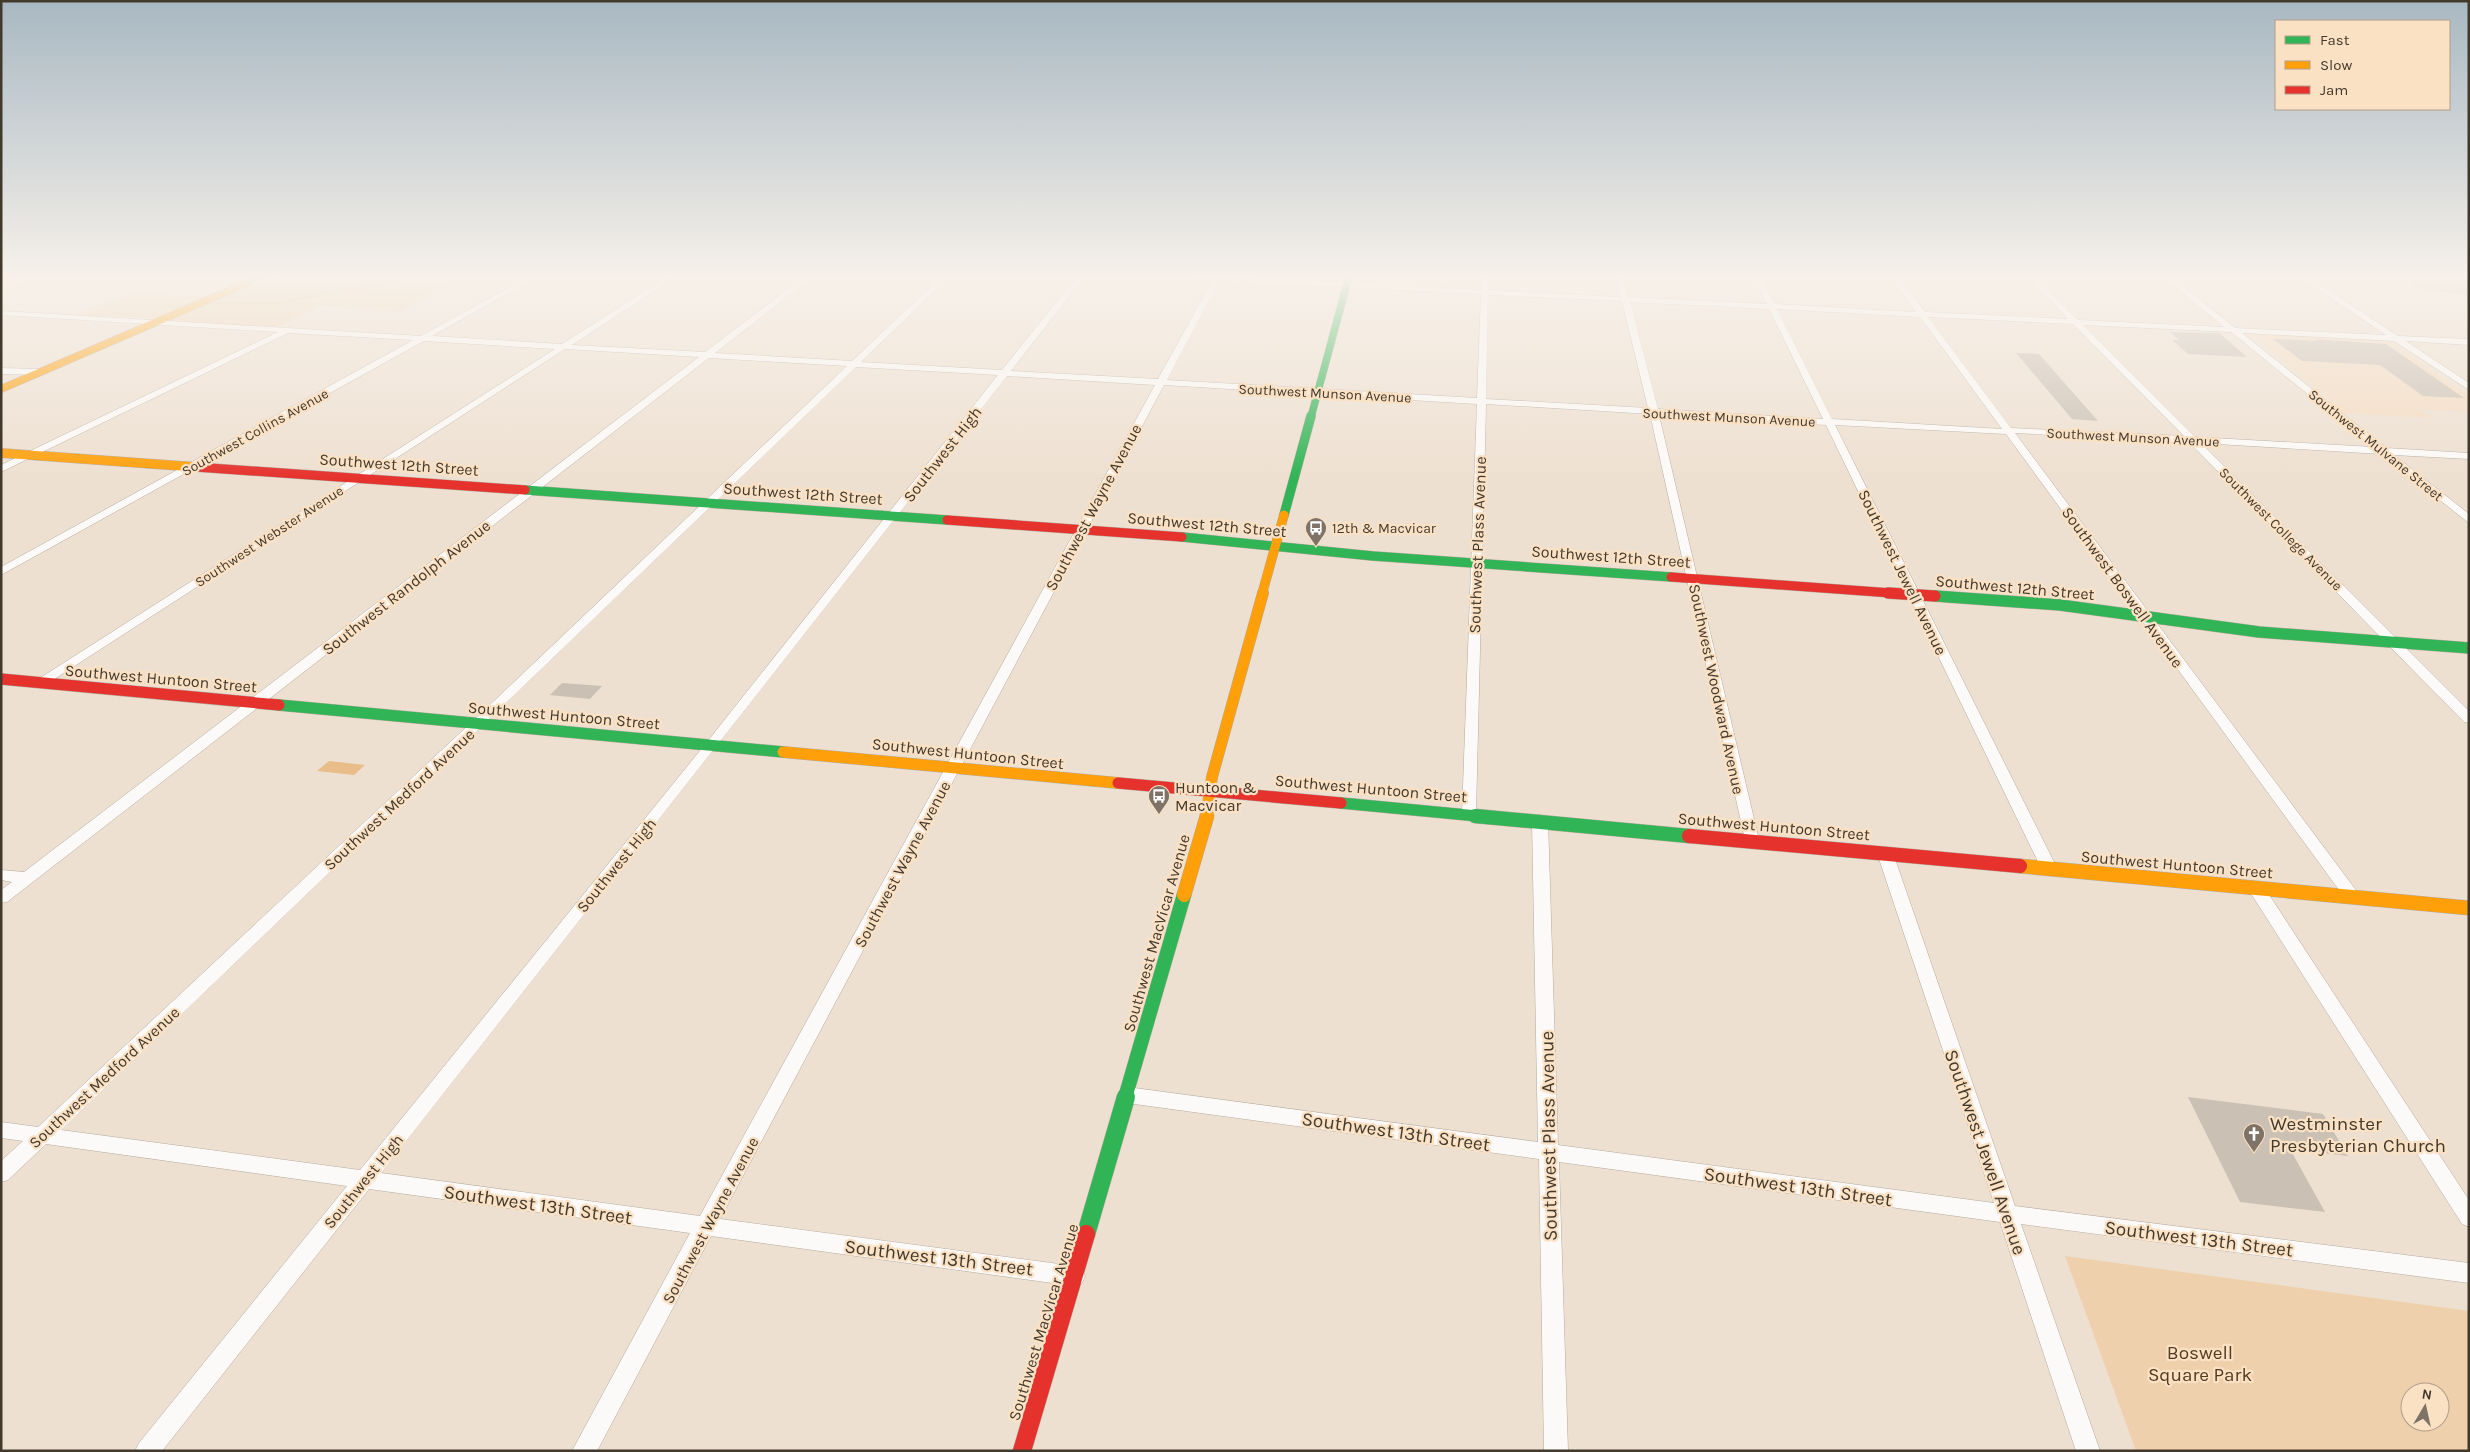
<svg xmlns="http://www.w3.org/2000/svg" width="2470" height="1452" font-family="Karla,sans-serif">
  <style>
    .built { fill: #f4dcc2 }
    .green { fill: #eed0ac; fill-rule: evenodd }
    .water { fill: #e8bd89 }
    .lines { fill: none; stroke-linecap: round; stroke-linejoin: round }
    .stream { stroke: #e8bd89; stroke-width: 3 }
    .building { fill: #cbc0b4 }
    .street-casing { stroke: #b4aa9e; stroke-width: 1 }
    .fast-far4-casing { stroke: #b4aa9e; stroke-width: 8 }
    .fast-far3-casing { stroke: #b4aa9e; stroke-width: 10 }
    .fast-far2-casing { stroke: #b4aa9e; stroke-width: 12 }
    .fast-far1-casing { stroke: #b4aa9e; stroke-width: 15 }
    .fast-casing { stroke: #b4aa9e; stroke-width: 19 }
    .slow-far3-casing { stroke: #b4aa9e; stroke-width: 8 }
    .slow-far2-casing { stroke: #b4aa9e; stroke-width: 10 }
    .slow-far1-casing { stroke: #b4aa9e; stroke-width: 12 }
    .slow-casing { stroke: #b4aa9e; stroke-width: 15 }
    .jam-far3-casing { stroke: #b4aa9e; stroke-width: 10 }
    .jam-far2-casing { stroke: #b4aa9e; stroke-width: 12 }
    .jam-far1-casing { stroke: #b4aa9e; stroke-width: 15 }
    .jam-casing { stroke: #b4aa9e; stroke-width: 19 }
    .street { fill: #fcfaf8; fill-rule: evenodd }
    .fast-far4 { stroke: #30b455; stroke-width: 7 }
    .fast-far3 { stroke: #30b455; stroke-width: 9 }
    .fast-far2 { stroke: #30b455; stroke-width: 11 }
    .fast-far1 { stroke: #30b455; stroke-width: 14 }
    .fast { stroke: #30b455; stroke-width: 18 }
    .slow-far3 { stroke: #ff9f0a; stroke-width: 7 }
    .slow-far2 { stroke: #ff9f0a; stroke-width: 9 }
    .slow-far1 { stroke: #ff9f0a; stroke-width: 11 }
    .slow { stroke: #ff9f0a; stroke-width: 14 }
    .jam-far3 { stroke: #e5322d; stroke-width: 9 }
    .jam-far2 { stroke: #e5322d; stroke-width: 11 }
    .jam-far1 { stroke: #e5322d; stroke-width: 14 }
    .jam { stroke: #e5322d; stroke-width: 18 }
    .labels { text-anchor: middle; stroke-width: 4.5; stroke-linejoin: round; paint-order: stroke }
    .far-street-label { font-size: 14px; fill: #42392d; stroke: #fbe1c4 }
    .far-poi-label { font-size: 14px; fill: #42392d; stroke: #fbe1c4; text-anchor: start }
    .street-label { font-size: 16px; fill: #42392d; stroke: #fbe1c4 }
    .poi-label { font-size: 16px; fill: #42392d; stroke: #fbe1c4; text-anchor: start }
    .near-poi-label { font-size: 19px; fill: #42392d; stroke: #fbe1c4; text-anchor: start }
    .near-street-label { font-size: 19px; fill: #42392d; stroke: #fbe1c4 }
    .near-park-label { font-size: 19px; fill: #523b1e; stroke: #fbe1c4 }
  </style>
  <rect width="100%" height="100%" fill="#eee0d1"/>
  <polygon class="built" points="2244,333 2390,341 2469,396 2469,412 2419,409 2433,418 2343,413 2330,403 2330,399 2255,338 2249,338"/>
  <g class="green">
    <polygon points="302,276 467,276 399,311 321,305 274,328 169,320 232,292"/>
    <polygon points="132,294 207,297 155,318 80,315"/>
    <path d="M2065 1256 2469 1311V1451H2136ZM2410 1392H2440V1422H2410Z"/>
  </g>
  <polygon class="water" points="329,761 365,765 354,775 317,771"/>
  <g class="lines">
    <polyline class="stream" points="214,304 275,303 425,276"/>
  </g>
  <g class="building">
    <polygon points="2407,276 2469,276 2469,295 2414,288"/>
    <polygon points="2170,332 2219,333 2247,357 2188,354 2172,340 2179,340"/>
    <polygon points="2273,339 2317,341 2314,339 2386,344 2464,398 2423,396 2380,365 2302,361"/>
    <polygon points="2016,353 2039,354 2098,421 2072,419"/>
    <polygon points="562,683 602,686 590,699 550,695"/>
    <polygon points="2188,1097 2323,1114 2348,1156 2290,1149 2325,1212 2240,1202"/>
  </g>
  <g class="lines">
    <g class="street-casing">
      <g id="street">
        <polygon points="26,276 37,276 1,290 1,285"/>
        <polygon points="284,276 299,276 236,289 232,287"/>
        <path d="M530 276H539L432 336 562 344 668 276H677L572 345 705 352 805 276H814L715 353 852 361 942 276H950L861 362 1002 370 1077 276H1085L1011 371 1158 379 1212 281 1165 278 1161 276H1222L1481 290V276H1489L1488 290 1620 297 1615 276H1623L1628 297 1767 304 1753 276H1761L1775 304 1916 312 1890 276H1898L1925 312 2068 319 2026 276H2034L2078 320 2224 327 2162 276H2170L2235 328 2386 335 2298 276H2307L2398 336 2469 339V345L2406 341 2469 383V390L2394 341 2242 333 2386 448 2469 453V459L2394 455 2469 514V523L2381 454 2201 443 2469 711V723L2464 722 2190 443 2015 433 2361 897 2359 901H2347L2006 434 1835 425 2057 868 2055 872H2043L1826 425 1659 415 1759 840 1756 844H1746L1650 414 1486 404 1476 814 1469 819 1462 814 1477 404 1164 385 720 1219 1074 1266 1082 1269 1085 1276 1082 1283 1074 1286 711 1236 597 1451H572L690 1233 369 1189 162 1451H135L139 1443 347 1186 46 1144 8 1180 1 1182V1161L23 1141 1 1138V1122L38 1127 474 720 847 366 709 358 7 902 1 903V890L12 882 1 880V870L24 872 699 357 565 349 42 687 37 686 35 683 37 680 555 349 424 341 1 575V567L413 340 288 333 1 472V465L278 332 1 315V311L421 336ZM1219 281 1481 294 1477 398 1167 380ZM1488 295 1622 301 1648 408 1486 399ZM1630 302 1769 309 1823 419 1658 409ZM1777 309 1920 317 2002 429 1832 419ZM1928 317 2073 324 2184 436 2011 428ZM2083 325 2231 332 2373 447 2195 437ZM856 367 998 375 707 742 360 1170 61 1130ZM1007 376 1155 385 700 1216 381 1173Z"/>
        <polygon points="1,368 40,369 44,372 40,375 1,374"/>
        <polygon points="1540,815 1548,820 1558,1145 1994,1203 1877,853 1880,849 1890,849 1893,853 2015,1206 2469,1263 2469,1283 2021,1224 2100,1451 2076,1451 2000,1222 1559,1162 1568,1451 1544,1451 1539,1159 1127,1103 1120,1100 1118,1095 1120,1090 1127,1087 1538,1142 1532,820"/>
        <polygon points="2256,883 2262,884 2469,1200 2469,1227 2462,1224 2250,892 2248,888 2250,884"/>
      </g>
    </g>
    <g class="fast-far4-casing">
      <polyline id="fast-far4" points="1311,417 1349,276"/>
    </g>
    <g class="fast-far3-casing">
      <g id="fast-far3">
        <polyline points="525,490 947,520"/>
        <polyline points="1284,515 1311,416"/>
        <polyline points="1182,537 1373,556 1671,577"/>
      </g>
    </g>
    <g class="fast-far2-casing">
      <g id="fast-far2">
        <polyline points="1935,596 2060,605 2259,632 2469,648"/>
        <polyline points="279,705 783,752"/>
        <polyline points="1341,803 1488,817"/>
      </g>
    </g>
    <g class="fast-far1-casing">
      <g id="fast-far1">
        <polyline points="1475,816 1689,836"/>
        <polyline points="1125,1098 1184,895"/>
      </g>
    </g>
    <g class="fast-casing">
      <polyline id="fast" points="1086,1234 1126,1097"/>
    </g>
    <g class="slow-far3-casing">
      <polyline id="slow-far3" points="1,389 263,276"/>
    </g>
    <g class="slow-far2-casing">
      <g id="slow-far2">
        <polyline points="1,453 196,467"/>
        <polyline points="1262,594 1284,515"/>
      </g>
    </g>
    <g class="slow-far1-casing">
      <g id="slow-far1">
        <polyline points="783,752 1118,783"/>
        <polyline points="1206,817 1212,777 1263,593"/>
      </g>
    </g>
    <g class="slow-casing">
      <g id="slow">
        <polyline points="2020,866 2469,908"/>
        <polyline points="1184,895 1207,816"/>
      </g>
    </g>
    <g class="jam-far3-casing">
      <g id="jam-far3">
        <polyline points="196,467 525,490"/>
        <polyline points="947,520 1182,537"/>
        <polyline points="1671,577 1905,594"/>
      </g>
    </g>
    <g class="jam-far2-casing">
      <g id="jam-far2">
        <polyline points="1888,593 1935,596"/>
        <polyline points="1,679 279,705"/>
        <polyline points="1118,783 1341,803"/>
      </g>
    </g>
    <g class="jam-far1-casing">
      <polyline id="jam-far1" points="1689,836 2020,866"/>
    </g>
    <g class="jam-casing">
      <polyline id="jam" points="1022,1451 1086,1234"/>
    </g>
    <use href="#street" class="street"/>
    <use href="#fast-far4" class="fast-far4"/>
    <use href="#fast-far3" class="fast-far3"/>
    <use href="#fast-far2" class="fast-far2"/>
    <use href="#fast-far1" class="fast-far1"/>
    <use href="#fast" class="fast"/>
    <use href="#slow-far3" class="slow-far3"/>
    <use href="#slow-far2" class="slow-far2"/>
    <use href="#slow-far1" class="slow-far1"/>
    <use href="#slow" class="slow"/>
    <use href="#jam-far3" class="jam-far3"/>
    <use href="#jam-far2" class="jam-far2"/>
    <use href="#jam-far1" class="jam-far1"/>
    <use href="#jam" class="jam"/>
  </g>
  <linearGradient id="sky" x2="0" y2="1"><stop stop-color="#a8b8c2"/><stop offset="0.58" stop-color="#f7f1ea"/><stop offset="1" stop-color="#f7f1ea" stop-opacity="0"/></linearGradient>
  <rect width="2470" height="479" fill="url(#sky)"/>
  <defs>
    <g id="bus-pin" transform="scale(1.125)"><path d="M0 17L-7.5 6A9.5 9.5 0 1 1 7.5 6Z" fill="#7e7366" stroke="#fbe1c4"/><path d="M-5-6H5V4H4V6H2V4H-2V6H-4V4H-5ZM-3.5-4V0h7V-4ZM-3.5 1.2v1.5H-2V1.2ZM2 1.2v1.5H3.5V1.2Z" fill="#fff"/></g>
    <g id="church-pin" transform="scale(1.125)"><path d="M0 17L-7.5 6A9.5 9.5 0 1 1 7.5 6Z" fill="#7e7366" stroke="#fbe1c4"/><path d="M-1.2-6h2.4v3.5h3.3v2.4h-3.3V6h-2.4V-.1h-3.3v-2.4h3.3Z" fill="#fff"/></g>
  </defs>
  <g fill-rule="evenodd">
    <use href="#bus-pin" x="1316" y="528"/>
    <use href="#bus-pin" x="1159" y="796"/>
    <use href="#church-pin" x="2254" y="1134"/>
  </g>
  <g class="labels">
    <g class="far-street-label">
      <text transform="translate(1325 393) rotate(3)" y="5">Southwest Munson Avenue</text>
      <text transform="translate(1729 417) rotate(3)" y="5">Southwest Munson Avenue</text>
      <text transform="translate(255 432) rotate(-29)" y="5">Southwest Collins Avenue</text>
      <text transform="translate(2133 437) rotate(3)" y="5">Southwest Munson Avenue</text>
      <text transform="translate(2376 445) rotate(39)" y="5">Southwest Mulvane Street</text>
      <text transform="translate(2281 529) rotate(45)" y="5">Southwest College Avenue</text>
      <text transform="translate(269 536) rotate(-33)" y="5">Southwest Webster Avenue</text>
    </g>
    <g class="far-poi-label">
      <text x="1332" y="533">12th &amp; Macvicar</text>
    </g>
    <g class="street-label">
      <text transform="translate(942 454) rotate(-52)" y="6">Southwest High</text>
      <text transform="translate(399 464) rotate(4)" y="6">Southwest 12th Street</text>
      <text transform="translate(803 493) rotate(4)" y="6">Southwest 12th Street</text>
      <text transform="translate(1093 507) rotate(-62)" y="6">Southwest Wayne Avenue</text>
      <text transform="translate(1207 524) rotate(5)" y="6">Southwest 12th Street</text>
      <text transform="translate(1477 545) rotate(-88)" y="6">Southwest Plass Avenue</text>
      <text transform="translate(1611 556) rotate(4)" y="6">Southwest 12th Street</text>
      <text transform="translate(1903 572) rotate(64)" y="6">Southwest Jewell Avenue</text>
      <text transform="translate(406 587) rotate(-38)" y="6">Southwest Randolph Avenue</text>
      <text transform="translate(2015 587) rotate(5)" y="6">Southwest 12th Street</text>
      <text transform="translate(2123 587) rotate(54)" y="6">Southwest Boswell Avenue</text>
      <text transform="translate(161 678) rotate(5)" y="6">Southwest Huntoon Street</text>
      <text transform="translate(1717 689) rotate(78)" y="6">Southwest Woodward Avenue</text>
      <text transform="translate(564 715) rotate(5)" y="6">Southwest Huntoon Street</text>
      <text transform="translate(968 753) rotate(6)" y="6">Southwest Huntoon Street</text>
      <text transform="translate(1371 788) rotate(5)" y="6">Southwest Huntoon Street</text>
      <text transform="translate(399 799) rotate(-43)" y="6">Southwest Medford Avenue</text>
      <text transform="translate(1774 826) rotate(5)" y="6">Southwest Huntoon Street</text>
      <text transform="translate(902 864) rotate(-62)" y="6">Southwest Wayne Avenue</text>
      <text transform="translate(2177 864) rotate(5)" y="6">Southwest Huntoon Street</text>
      <text transform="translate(616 865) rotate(-51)" y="6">Southwest High</text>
      <text transform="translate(1156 933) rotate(-74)" y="6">Southwest MacVicar Avenue</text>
      <text transform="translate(104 1077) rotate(-43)" y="6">Southwest Medford Avenue</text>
      <text transform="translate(363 1181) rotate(-51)" y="6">Southwest High</text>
      <text transform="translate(710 1220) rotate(-62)" y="6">Southwest Wayne Avenue</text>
      <text transform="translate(1043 1322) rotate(-73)" y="6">Southwest MacVicar Avenue</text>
    </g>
    <g class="poi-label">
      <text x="1175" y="793">Huntoon &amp;<tspan x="1175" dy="18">Macvicar</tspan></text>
    </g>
    <g class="near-poi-label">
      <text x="2270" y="1130">Westminster<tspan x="2270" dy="22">Presbyterian Church</tspan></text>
    </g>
    <g class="near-street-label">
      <text transform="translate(1396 1131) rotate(8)" y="7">Southwest 13th Street</text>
      <text transform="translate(1548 1136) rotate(-91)" y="7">Southwest Plass Avenue</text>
      <text transform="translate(1986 1152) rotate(71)" y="7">Southwest Jewell Avenue</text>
      <text transform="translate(1798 1186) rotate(8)" y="7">Southwest 13th Street</text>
      <text transform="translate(538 1204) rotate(8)" y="7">Southwest 13th Street</text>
      <text transform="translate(2199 1238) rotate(7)" y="7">Southwest 13th Street</text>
      <text transform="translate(939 1257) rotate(7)" y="7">Southwest 13th Street</text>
    </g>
    <g class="near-park-label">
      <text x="2200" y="1359">Boswell<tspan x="2200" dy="22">Square Park</tspan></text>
    </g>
  </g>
  <rect width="2470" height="1452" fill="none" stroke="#42392d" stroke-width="5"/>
  <rect x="2275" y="20" width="175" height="90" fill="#fbe1c4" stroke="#b19e88"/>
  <rect x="2285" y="36" width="25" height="8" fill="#30b455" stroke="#b19e88"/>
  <text x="2320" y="45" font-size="15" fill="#42392d">Fast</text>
  <rect x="2285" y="61" width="25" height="8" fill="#ff9f0a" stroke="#b19e88"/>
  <text x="2320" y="70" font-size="15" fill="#42392d">Slow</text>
  <rect x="2285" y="86" width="25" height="8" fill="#e5322d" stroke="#b19e88"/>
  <text x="2320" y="95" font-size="15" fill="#42392d">Jam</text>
  <g transform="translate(2425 1407) rotate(9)"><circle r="24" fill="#fbe1c4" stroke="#b19e88"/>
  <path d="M0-4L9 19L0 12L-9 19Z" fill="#7e7366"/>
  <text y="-8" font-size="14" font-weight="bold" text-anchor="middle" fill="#42392d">N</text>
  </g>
</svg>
